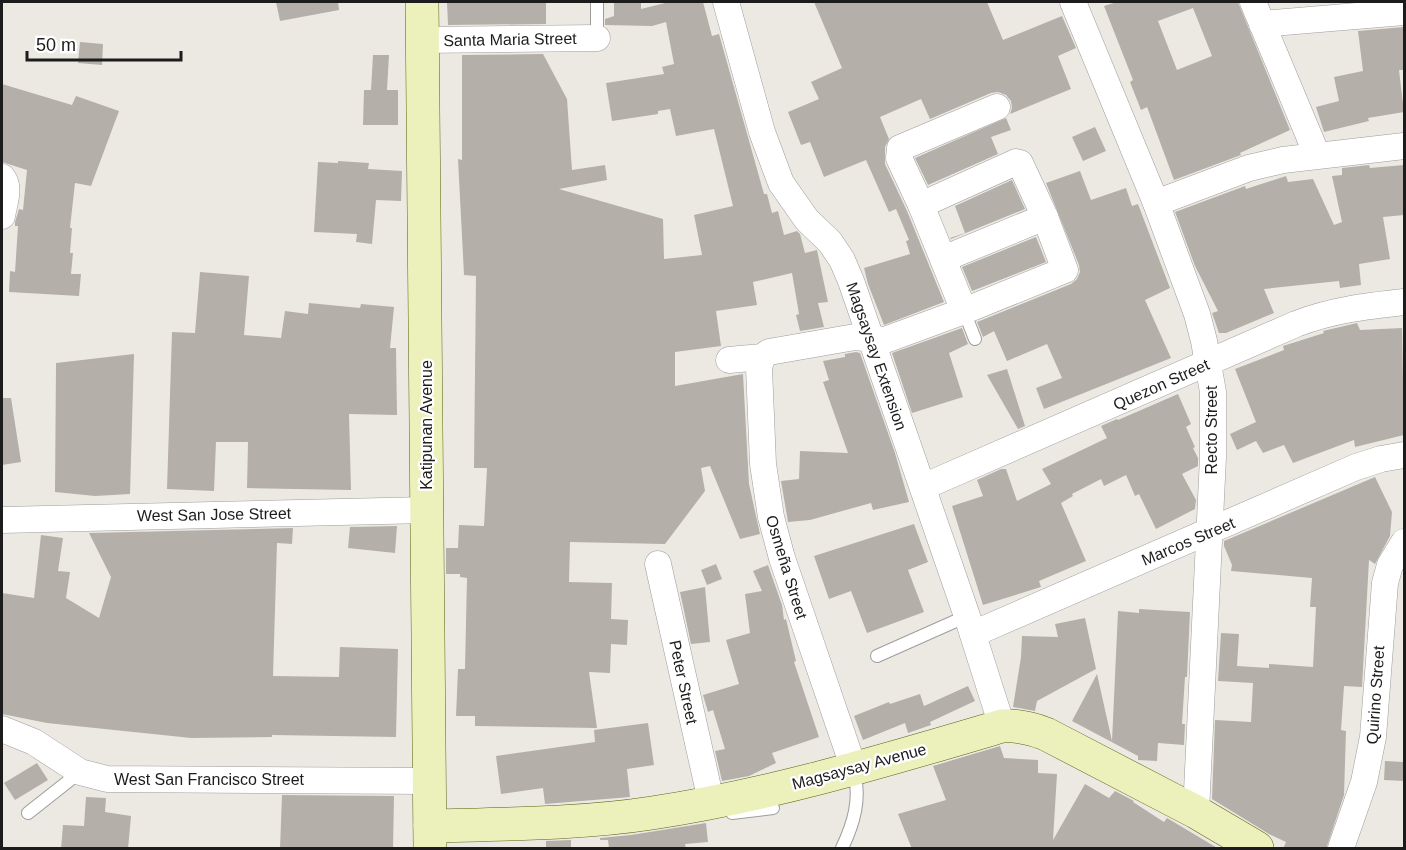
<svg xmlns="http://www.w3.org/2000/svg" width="1406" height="850" font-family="Helvetica,sans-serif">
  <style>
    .building { fill: #b5afa9; fill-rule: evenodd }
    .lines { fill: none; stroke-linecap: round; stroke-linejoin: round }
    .lane-casing { stroke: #9d9d9d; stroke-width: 14 }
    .street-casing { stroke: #9d9d9d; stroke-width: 27 }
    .secondary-casing { stroke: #586412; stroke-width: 34 }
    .lane { stroke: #fff; stroke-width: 12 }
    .street { stroke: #fff; stroke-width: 26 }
    .secondary { stroke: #ecf1bc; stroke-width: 33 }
    .labels { text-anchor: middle; stroke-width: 4.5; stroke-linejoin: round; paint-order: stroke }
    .street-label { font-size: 16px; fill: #1c1c1c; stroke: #fff }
  </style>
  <rect width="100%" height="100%" fill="#ece9e3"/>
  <g class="building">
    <polygon points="276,2 338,2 339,10 280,21"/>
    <polygon points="447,2 546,2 546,24 448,25"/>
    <polygon points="614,2 641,2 641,9 669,2 703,2 712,36 719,34 764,194 767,194 772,213 778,211 784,235 797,231 800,234 805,253 817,250 828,302 818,303 824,327 800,331 796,315 799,314 792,273 753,282 757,305 716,311 721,346 675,352 675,386 743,374 749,484 760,534 740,539 710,466 701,468 705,491 665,544 570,542 569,582 612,583 611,619 628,620 627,645 611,644 610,673 589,672 597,728 475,726 475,716 456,716 458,669 465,669 467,578 460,577 460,574 446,574 446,548 458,548 459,525 484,526 487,468 474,468 476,276 464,275 458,159 462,160 462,55 543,54 567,99 572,170 605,165 607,180 559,189 663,219 664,259 702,255 694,215 733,206 714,129 676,136 670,109 658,111 658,114 612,121 606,83 664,74 662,67 674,64 666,22 652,26 605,25 605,19 614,16"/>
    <polygon points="814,2 987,2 1003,40 1062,16 1076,48 1058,56 1071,89 1010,114 1012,108 1011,101 1006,95 998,92 991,93 930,119 921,99 880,117 889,139 885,147 885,164 907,211 944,302 884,325 868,284 864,268 910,254 906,241 909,240 896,209 889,212 866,160 824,177 810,142 801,145 788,112 819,99 811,82 842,68"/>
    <path d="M1117 2H1238L1290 130 1240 153 1241 155 1174 180 1147 107 1141 110 1130 82 1133 80 1104 6ZM1193 8 1212 56 1177 70 1158 21Z"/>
    <polygon points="1404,27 1404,70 1399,70 1404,112 1368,118 1369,121 1324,132 1316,107 1339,101 1334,77 1363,71 1358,31"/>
    <polygon points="80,42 103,44 102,65 78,63"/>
    <polygon points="373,55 389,55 387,90 398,90 398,125 363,125 364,90 371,90"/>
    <polygon points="2,84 72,105 76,96 119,111 91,186 75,183 70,228 72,228 70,253 73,253 71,274 81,274 79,296 9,292 10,271 15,272 18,226 15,226 15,222 19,209 23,210 27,170 2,162"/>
    <polygon points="1006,118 1011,130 991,137 998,154 928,185 915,158"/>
    <polygon points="1095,127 1106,151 1083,161 1072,137"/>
    <polygon points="338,161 369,163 368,169 402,171 401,201 376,200 372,244 356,242 357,234 314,232 318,162 338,163"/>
    <polygon points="1369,165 1370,168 1404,165 1404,215 1383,217 1390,259 1359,264 1361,285 1340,288 1339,281 1264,289 1274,313 1226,333 1219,333 1212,313 1218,311 1195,266 1175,212 1245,186 1246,189 1286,176 1288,182 1313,179 1334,225 1342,222 1332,176 1342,175 1342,168"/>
    <polygon points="1080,171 1091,200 1126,188 1132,206 1138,204 1170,288 1145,300 1171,358 1044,409 1036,388 1062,378 1047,344 1007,361 994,331 983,337 977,322 1071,284 1077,279 1080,272 1079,265 1046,183"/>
    <polygon points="1012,180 1025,209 951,239 950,238 965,233 955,206"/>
    <polygon points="1036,237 1046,262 972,291 962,267"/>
    <polygon points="200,272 249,276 244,335 281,338 285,311 308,314 309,303 360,308 361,304 394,307 390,348 396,348 397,415 349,414 351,490 247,488 248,442 216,442 214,491 167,489 172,332 195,333"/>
    <polygon points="1357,323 1360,330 1402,328 1404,435 1355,447 1354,440 1293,463 1284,445 1263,453 1256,441 1237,450 1230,434 1256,422 1235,369 1284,350 1283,346 1324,333 1323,331"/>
    <polygon points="962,328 968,344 949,353 963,397 912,413 892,353"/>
    <polygon points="856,352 860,353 895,453 909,502 873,510 871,503 810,520 788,522 781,481 799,479 800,451 848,453 823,382 829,380 823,361 845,357 845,354"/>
    <polygon points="134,354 130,494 95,496 55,492 56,363"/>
    <polygon points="1007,369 1025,426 1018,429 987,375"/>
    <polygon points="1178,394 1191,424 1186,427 1195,447 1193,448 1198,458 1198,466 1182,474 1196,500 1195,509 1156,529 1139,494 1135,496 1126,475 1104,486 1101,479 1072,494 1073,496 1061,503 1086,561 1039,581 1041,587 983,605 952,506 983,496 977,480 1001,469 1006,469 1017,501 1051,484 1042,469 1107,438 1101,426 1117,419 1118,420"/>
    <polygon points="2,398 11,398 21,462 2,465"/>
    <polygon points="1375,477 1392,512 1390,536 1375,564 1369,560 1362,687 1344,686 1341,730 1346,731 1344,795 1326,849 1283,849 1286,842 1269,834 1212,799 1215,720 1251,722 1253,683 1218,681 1221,633 1239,634 1237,666 1269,668 1269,664 1313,667 1316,607 1310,607 1312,578 1231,571 1232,565 1224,546 1224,541"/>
    <polygon points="914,524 928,562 908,570 924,612 867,633 851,591 829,599 814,556"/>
    <polygon points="397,526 395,553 348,548 350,527"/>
    <polygon points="293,528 292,544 277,543 273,676 339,677 340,647 398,649 396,737 272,735 272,737 191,738 47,723 2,714 2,593 34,598 41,535 63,538 58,571 70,572 66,598 99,618 111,577 89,533"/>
    <polygon points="716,564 722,579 707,585 701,570"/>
    <polygon points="768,565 782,605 784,620 786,619 796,661 794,662 819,737 772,753 776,763 749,776 722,781 715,751 725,749 713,710 708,712 703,695 739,684 726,640 750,633 745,594 762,591 753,571"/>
    <polygon points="705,587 710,642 691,644 680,592"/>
    <polygon points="1139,609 1190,612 1187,677 1185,677 1182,724 1185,724 1184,745 1158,743 1157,761 1138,760 1138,756 1072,721 1097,674 1112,741 1118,611 1139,613"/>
    <polygon points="1085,618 1096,669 1037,701 1035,711 1013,707 1021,657 1022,636 1058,637 1055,624"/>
    <polygon points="968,686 975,701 930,722 931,725 908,733 905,723 863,740 854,716 889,702 890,704 920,694 924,706"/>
    <polygon points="648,723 654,765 627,769 630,797 545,804 543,788 501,794 496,756 595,742 594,730"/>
    <polygon points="1000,746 1004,758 1038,760 1038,773 1057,774 1053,840 1085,784 1109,798 1115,791 1134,801 1133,802 1164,822 1167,818 1219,849 912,849 898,814 946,800 933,766"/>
    <polygon points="1385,761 1404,762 1404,781 1384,780"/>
    <polygon points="37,763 48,780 15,800 4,783"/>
    <polygon points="282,795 394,796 393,849 280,849"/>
    <polygon points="86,797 106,798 105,812 131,816 128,849 61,849 63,825 84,826"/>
    <polygon points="706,823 708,842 685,844 686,849 609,849 608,840 600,840 600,838 631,835"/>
    <polygon points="571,840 571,849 546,849 546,841"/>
  </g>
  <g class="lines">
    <g class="lane-casing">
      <g id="lane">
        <polyline points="597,38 597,2"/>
        <polyline points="964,311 975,339"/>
        <polyline points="877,656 967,616"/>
        <polyline points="28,813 80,772"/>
        <polyline points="732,813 773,808"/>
        <path d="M842 848C854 823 861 799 854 771"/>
      </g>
    </g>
    <g class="street-casing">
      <g id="street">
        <polyline points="726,2 762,132 781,183 807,220 830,242 842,260 851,281 967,616 1002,726"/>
        <polyline points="1073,2 1156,203 1197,314 1204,341 1213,392 1213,457 1196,812"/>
        <polyline points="1253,2 1317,155"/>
        <polyline points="1262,24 1404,12"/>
        <polyline points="422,40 597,38"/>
        <path d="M2 177C11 187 4 203 2 216"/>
        <polyline points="1156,203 1249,168 1283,160 1404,146"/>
        <polyline points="943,259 1045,217"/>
        <polyline points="964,311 921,205 899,158 900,148 997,107"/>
        <polyline points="762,357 759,368 763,464 771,517 782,558 854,769"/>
        <polyline points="729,360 762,357 769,352 855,337 885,340 964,311 1065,270 1045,217 1020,163 1016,162 921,205"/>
        <path d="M923 487 1296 324C1332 310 1367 306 1404 302"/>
        <polyline points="2,520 427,510"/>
        <polyline points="658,564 711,801"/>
        <polyline points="973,634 1356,467 1381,459 1404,455"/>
        <polyline points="2,729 34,742 80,772 107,779 429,781"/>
        <polyline points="1341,848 1364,782 1373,737 1385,583 1390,565 1404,542"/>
      </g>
    </g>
    <g class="secondary-casing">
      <g id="secondary">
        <polyline points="422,2 430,848"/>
        <path d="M430 826C502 824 581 824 652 813 771 795 887 760 1002 726 1018 725 1031 728 1046 734L1196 812 1257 848"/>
      </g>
    </g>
    <use href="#lane" class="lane"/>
    <use href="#street" class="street"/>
    <use href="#secondary" class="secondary"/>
  </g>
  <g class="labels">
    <g class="street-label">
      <text transform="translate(510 39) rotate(-1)" y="6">Santa Maria Street</text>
      <text transform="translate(877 356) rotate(71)" y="6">Magsaysay Extension</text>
      <text transform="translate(1161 384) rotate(-24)" y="6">Quezon Street</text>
      <text transform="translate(426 425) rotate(-90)" y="6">Katipunan Avenue</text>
      <text transform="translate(1211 430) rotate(-90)" y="6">Recto Street</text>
      <text transform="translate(214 514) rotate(-1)" y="6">West San Jose Street</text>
      <text transform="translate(1188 541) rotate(-23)" y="6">Marcos Street</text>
      <text transform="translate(787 567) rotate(73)" y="6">Osmeña Street</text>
      <text transform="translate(684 682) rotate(78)" y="6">Peter Street</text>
      <text transform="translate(1375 695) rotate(-86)" y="6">Quirino Street</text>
      <text transform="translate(859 766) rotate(-15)" y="6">Magsaysay Avenue</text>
      <text x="209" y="785">West San Francisco Street</text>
    </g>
  </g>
  <rect width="1406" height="850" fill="none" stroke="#1c1c1c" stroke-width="6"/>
  <path d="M27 51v9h154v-9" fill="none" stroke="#1c1c1c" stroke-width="3"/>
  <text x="36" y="51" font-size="18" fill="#1c1c1c" stroke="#ffffff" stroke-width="4.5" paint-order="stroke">50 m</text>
</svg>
